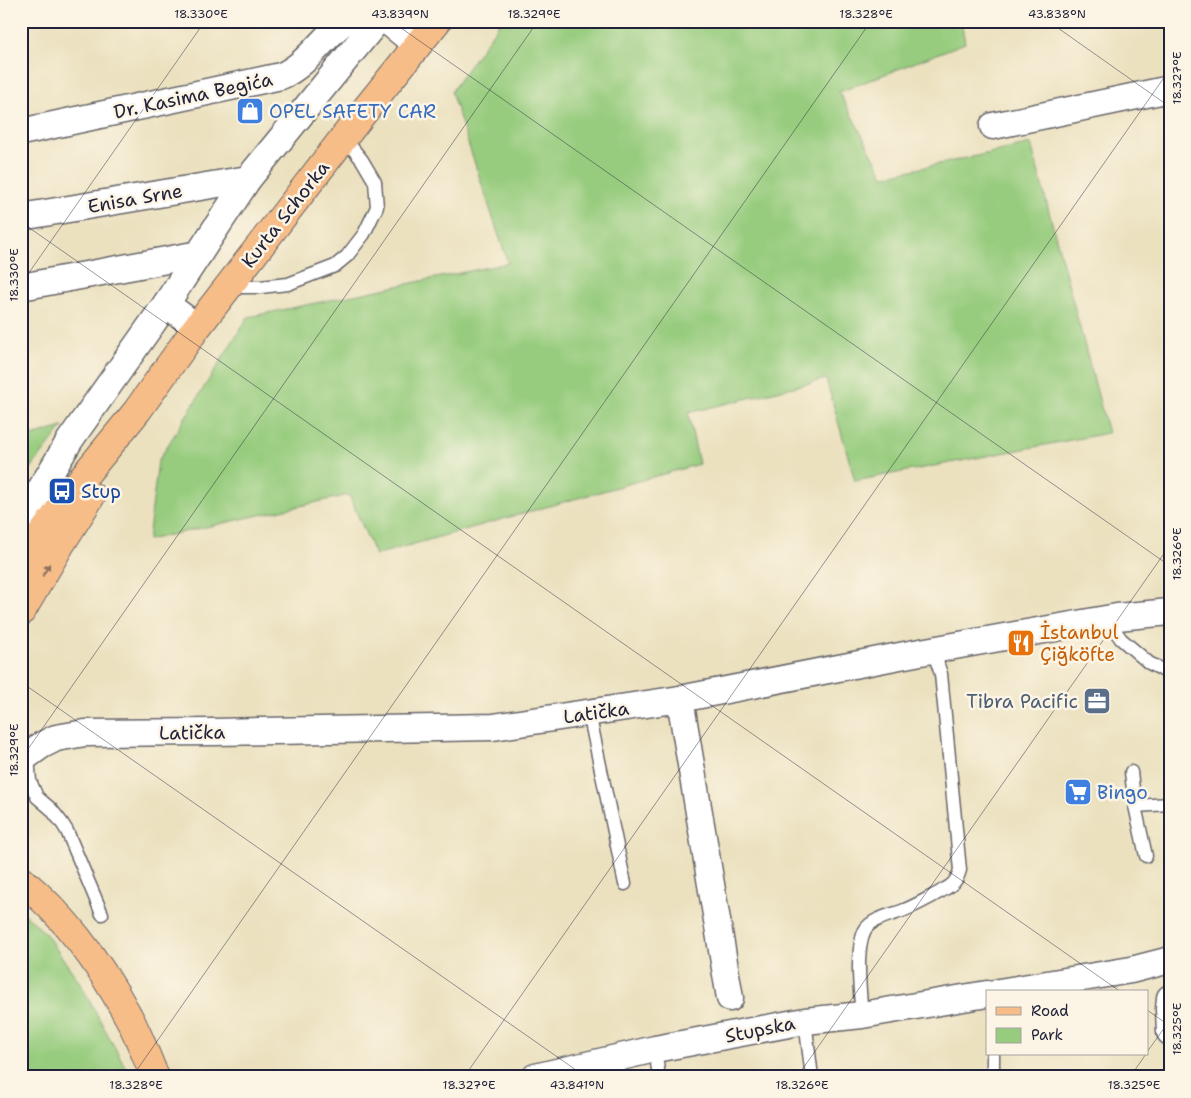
<svg xmlns="http://www.w3.org/2000/svg" width="1191" height="1098" font-family="'Shantell Sans',sans-serif">
  <style>
    .green { fill: #97cc7e; stroke: #5c775c }
    .lines { fill: none; stroke-linecap: round; stroke-linejoin: round }
    .lane-casing { stroke: #686569; stroke-width: 15 }
    .street-casing { stroke: #686569; stroke-width: 29 }
    .primary-casing { stroke: #686569; stroke-width: 30 }
    .lane { stroke: #fff; stroke-width: 12 }
    .street { stroke: #fff; stroke-width: 26 }
    .primary { stroke: #f7bd88; stroke-width: 28 }
    .oneway { fill: #8c7062 }
    .ticks { fill: none; stroke: #22223b; stroke-width: 1; stroke-opacity: 0.45 }
    .labels { text-anchor: middle; stroke-width: 5; stroke-linejoin: round; paint-order: stroke }
    .street-label { font-size: 19px; fill: #22223b; stroke: #fcf5e5 }
    .shop-label { font-size: 19px; fill: #366cbe; stroke: #fcf5e5; text-anchor: start }
    .transit-label { font-size: 19px; fill: #164399; stroke: #fcf5e5; text-anchor: start }
    .food-label { font-size: 19px; fill: #c56008; stroke: #fcf5e5; text-anchor: start }
    .service-label { font-size: 19px; fill: #4e5e75; stroke: #fcf5e5; text-anchor: end }
    .neatline { fill: none; stroke: #22223b; stroke-width: 2 }
    .ticks-label { font-size: 12px; text-anchor: middle; fill: #22223b }
  </style>
  <rect width="100%" height="100%" fill="#fcf5e5"/>
  <filter id="ink" filterUnits="userSpaceOnUse"><feTurbulence type="fractalNoise" baseFrequency=".02" numOctaves="2"/><feDisplacementMap in="SourceGraphic" scale="10" xChannelSelector="R" yChannelSelector="G"/><feConvolveMatrix kernelMatrix="1 2 1 2 8 2 1 2 1" color-interpolation-filters="sRGB"/></filter>
  <filter id="wash" filterUnits="userSpaceOnUse"><feTurbulence type="fractalNoise" baseFrequency=".0096" numOctaves="4" result="noise"/><feDisplacementMap in="SourceGraphic" scale="20" xChannelSelector="R" yChannelSelector="G"/><feGaussianBlur stdDeviation="1.12" result="paint"/><feColorMatrix in="noise" values="0 0 0 0 0 0 0 0 0 0 0 0 0 0 0 0 0 1.4 0 .05"/><feComposite in="paint" operator="in"/></filter>
  <g filter="url(#wash)">
    <rect width="100%" height="100%" fill="#ebe1bf"/>
    <g class="green">
      <polygon points="501,21 961,21 965,43 839,92 884,176 1031,144 1108,433 855,481 826,379 688,413 699,464 375,555 349,495 148,540 158,461 248,317 508,263 451,92"/>
      <polygon points="63,427 21,481 21,439"/>
      <polygon points="21,910 46,934 80,983 127,1070 129,1077 21,1077"/>
    </g>
  </g>
  <g filter="url(#ink)">
    <g class="lines">
      <g class="lane-casing">
        <g id="lane">
          <polyline points="228,287 260,287 288,284 335,266 347,256 364,234 377,207 375,182 362,160 344,138"/>
          <polyline points="1117,617 1116,632 1121,639 1149,663 1161,669 1170,675"/>
          <polyline points="589,713 625,884"/>
          <polyline points="28,756 30,781 37,797 51,809 62,823 67,831 102,914"/>
          <polyline points="1131,772 1135,806"/>
          <polyline points="1146,856 1135,806 1170,804"/>
          <path d="M862 1015C860 993 855 949 865 930 871 919 891 915 902 911 915 906 927 899 940 892 943 890 947 888 950 886 956 882 958 877 960 870L941 674 933 650"/>
          <polyline points="805,1021 812,1077"/>
          <polyline points="655,1049 659,1077"/>
          <polyline points="993,1054 993,1077"/>
        </g>
      </g>
      <g class="street-casing">
        <g id="street">
          <polyline points="387,21 417,45"/>
          <polyline points="993,126 1170,89"/>
          <path d="M21 132 281 76C307 65 322 38 345 21"/>
          <polyline points="21,217 248,179"/>
          <polyline points="21,287 199,254"/>
          <polyline points="166,304 197,327"/>
          <polyline points="21,518 33,502 70,440 166,304 248,179 377,21"/>
          <polyline points="680,699 730,998"/>
          <polyline points="21,760 42,745 56,738 85,733 213,732 493,727 680,699 915,653 1117,617 1170,612"/>
          <polyline points="999,992 1131,970 1170,960"/>
          <polyline points="1170,998 1169,1009 1170,1032"/>
          <polyline points="535,1077 655,1049 805,1021 862,1015 987,994"/>
        </g>
      </g>
      <g class="primary-casing">
        <g id="primary">
          <polyline points="21,564 84,476 137,411 197,327 366,109 437,21"/>
          <polyline points="21,612 62,542 91,496"/>
          <path d="M21 880C65 916 100 964 127 1014 138 1033 146 1056 155 1077"/>
        </g>
      </g>
      <use href="#lane" class="lane"/>
      <use href="#street" class="street"/>
      <use href="#primary" class="primary"/>
    </g>
    <defs><path id="oneway-solid" d="M-6-.8H1V-3.2L6.5 0L1 3.2V.8H-6Z" transform="scale(1.25)"/></defs>
    <use class="oneway" href="#oneway-solid" transform="translate(46 570) rotate(-60)"/>
  </g>
  <path class="ticks" d="M391 21 1170 566M1048 21 1170 107M21 222 1121 992M21 284 205 21M21 682 586 1077M21 759 538 21M1147 1010 1170 1026M1147 1052 1170 1020M132 1077 871 21M464 1077 1170 69M797 1077 1170 545M1130 1077 1146 1054"/>
  <defs>
    <g id="shop-square" transform="scale(1.4375)"><rect x="-9" y="-9" width="18" height="18" rx="4" fill="#3f7fe0" stroke="#fcf5e5"/><path d="M-5-2.5h2.3a2.7 3.5 0 0 1 5.4 0H5L5.5 6h-11ZM-1.5-2.5h3a1.5 2.3 0 0 0-3 0Z" fill="#fff"/></g>
    <g id="bus-square" transform="scale(1.4375)"><rect x="-9" y="-9" width="18" height="18" rx="4" fill="#1a4fb4" stroke="#fcf5e5"/><path d="M-5-6H5V4H4V6H2V4H-2V6H-4V4H-5ZM-3.5-4V0h7V-4ZM-3.5 1.2v1.5H-2V1.2ZM2 1.2v1.5H3.5V1.2Z" fill="#fff"/></g>
    <g id="restaurant-square" transform="scale(1.4375)"><rect x="-9" y="-9" width="18" height="18" rx="4" fill="#e8710a" stroke="#fcf5e5"/><path d="M-5-6h1v4h1v-4h1v4h1v-4h1v5L-1.5 .5V6h-2V.5L-5-1ZM5-6V6H3V1.5H1.5Q1.5-4 5-6Z" fill="#fff"/></g>
    <g id="office-square" transform="scale(1.4375)"><rect x="-9" y="-9" width="18" height="18" rx="4" fill="#5c6f8a" stroke="#fcf5e5"/><path d="M-6-3h4V-5.5h4V-3h4V5H-6ZM-1-4.5V-3h2v-1.5ZM-6 0V1H6V0Z" fill="#fff"/></g>
    <g id="supermarket-square" transform="scale(1.4375)"><rect x="-9" y="-9" width="18" height="18" rx="4" fill="#3f7fe0" stroke="#fcf5e5"/><path d="M-6-5.5h2.5l.6 2H6L4.5 2H-2.5L-4.4-4H-6ZM-1.5 3.2a1.3 1.3 0 1 0 .1 0ZM3 3.2a1.3 1.3 0 1 0 .1 0Z" fill="#fff"/></g>
  </defs>
  <g fill-rule="evenodd">
    <use href="#shop-square" x="250" y="111"/>
    <use href="#bus-square" x="62" y="491"/>
    <use href="#restaurant-square" x="1021" y="643"/>
    <use href="#office-square" x="1097" y="701"/>
    <use href="#supermarket-square" x="1078" y="792"/>
  </g>
  <g class="labels">
    <g class="street-label">
      <text transform="translate(193 95) rotate(-12)" y="7">Dr. Kasima Begića</text>
      <text transform="translate(135 198) rotate(-10)" y="7">Enisa Srne</text>
      <text transform="translate(285 214) rotate(-52)" y="7">Kurta Schorka</text>
      <text transform="translate(596 712) rotate(-8)" y="7">Latička</text>
      <text transform="translate(192 732) rotate(-1)" y="7">Latička</text>
      <text transform="translate(760 1029) rotate(-11)" y="7">Stupska</text>
    </g>
    <g class="shop-label">
      <text x="269" y="118">OPEL SAFETY CAR</text>
      <text x="1097" y="799">Bingo</text>
    </g>
    <g class="transit-label">
      <text x="81" y="498">Stup</text>
    </g>
    <g class="food-label">
      <text x="1040" y="639">İstanbul<tspan x="1040" dy="22">Çiğköfte</tspan></text>
    </g>
    <g class="service-label">
      <text x="1078" y="708">Tibra Pacific</text>
    </g>
  </g>
  <rect width="1191" height="1098" fill="none" stroke="#fcf5e5" stroke-width="55"/>
  <rect x="986" y="990" width="162" height="65" fill="#fcf5e5" stroke="#a5a1a1"/>
  <rect x="996" y="1007" width="25" height="8" fill="#f7bd88" stroke="#a5a1a1"/>
  <text x="1031" y="1016" font-size="15" fill="#22223b">Road</text>
  <rect x="996" y="1028" width="25" height="15" fill="#97cc7e" stroke="#a5a1a1"/>
  <text x="1031" y="1040" font-size="15" fill="#22223b">Park</text>
  <rect x="28" y="28" width="1136" height="1042" class="neatline"/>
  <g class="ticks-label">
    <text x="201" y="18">18.330°E</text>
    <text x="400" y="18">43.839°N</text>
    <text x="534" y="18">18.329°E</text>
    <text x="866" y="18">18.328°E</text>
    <text x="1057" y="18">43.838°N</text>
    <text transform="translate(1177 78) rotate(-90)" y="4">18.327°E</text>
    <text transform="translate(14 275) rotate(-90)" y="4">18.330°E</text>
    <text transform="translate(1177 554) rotate(-90)" y="4">18.326°E</text>
    <text transform="translate(14 750) rotate(-90)" y="4">18.329°E</text>
    <text transform="translate(1177 1029) rotate(-90)" y="4">18.325°E</text>
    <text x="136" y="1089">18.328°E</text>
    <text x="469" y="1089">18.327°E</text>
    <text x="577" y="1089">43.841°N</text>
    <text x="802" y="1089">18.326°E</text>
    <text x="1134" y="1089">18.325°E</text>
  </g>
</svg>
